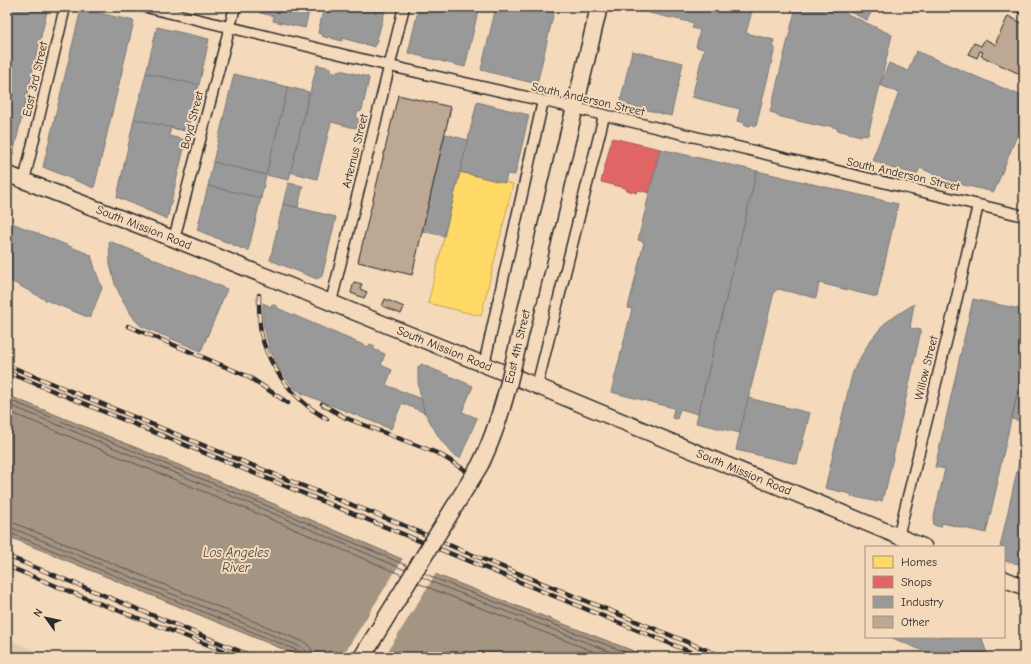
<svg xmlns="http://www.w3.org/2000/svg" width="1031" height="664" font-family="'Comic Neue',sans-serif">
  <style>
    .built { fill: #e3caaf }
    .water { fill: #a49482; stroke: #746a5f }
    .pier { fill: #f4d9bb }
    .homes { fill: #ffd966; stroke: #bfa554 }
    .shops { fill: #e06666; stroke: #aa5454 }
    .industry { fill: #999; stroke: #787878 }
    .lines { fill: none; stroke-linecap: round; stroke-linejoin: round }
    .shore { stroke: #5b554e; stroke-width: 1 }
    .building { fill: #bca893; stroke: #2b2b2b }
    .street-casing { stroke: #2b2b2b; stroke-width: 13 }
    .secondary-casing { stroke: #2b2b2b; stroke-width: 18 }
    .primary-casing { stroke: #2b2b2b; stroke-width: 19 }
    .street { stroke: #f4d9bb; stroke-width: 10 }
    .secondary { stroke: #f4d9bb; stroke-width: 15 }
    .primary { stroke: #f4d9bb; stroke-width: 16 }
    .rail-casing { stroke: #2b2b2b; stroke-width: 4.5 }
    .rail { stroke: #f4d9bb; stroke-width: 3; stroke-dasharray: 9; stroke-linecap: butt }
    .primary-bridge-casing { stroke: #2b2b2b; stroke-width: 19; stroke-linecap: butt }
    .primary-bridge { stroke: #f4d9bb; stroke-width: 16 }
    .labels { text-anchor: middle; stroke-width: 4; stroke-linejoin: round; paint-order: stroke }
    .street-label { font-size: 12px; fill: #2b2b2b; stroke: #f4d9bb }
    .water-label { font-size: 13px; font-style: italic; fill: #494541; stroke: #f4d9bb }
  </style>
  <rect width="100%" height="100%" fill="#f4d9bb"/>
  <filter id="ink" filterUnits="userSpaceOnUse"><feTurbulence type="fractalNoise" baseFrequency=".025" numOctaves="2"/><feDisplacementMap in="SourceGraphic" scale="8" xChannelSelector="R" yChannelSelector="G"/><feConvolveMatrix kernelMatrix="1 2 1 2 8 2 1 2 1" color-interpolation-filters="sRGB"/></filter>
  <g filter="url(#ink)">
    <polygon class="built" points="7,639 50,657 7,657"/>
    <polygon class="water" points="7,395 267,501 395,556 442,577 649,657 302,657 7,536"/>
    <polygon class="pier" points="404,557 437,572 384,657 342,657"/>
    <polygon class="homes" points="460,172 513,184 481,316 428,303"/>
    <polygon class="shops" points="612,138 660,149 649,193 638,190 637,193 626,190 626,188 601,182"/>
    <g class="industry">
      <polygon points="7,7 48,7 13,154 7,151"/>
      <polygon points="261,7 310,7 305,28 273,21 274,16 260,13"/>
      <polygon points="324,7 386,7 375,47 342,38 342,41 331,38 332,37 328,36 328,38 322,36 323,35 318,33"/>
      <polygon points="419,7 479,7 465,67 408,53"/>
      <polygon points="496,7 555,7 537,84 481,70"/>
      <polygon points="650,7 748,7 748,10 752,11 746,33 774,40 772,47 775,48 756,126 751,124 750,126 744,125 745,123 737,121 740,109 692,97 704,49 696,47 700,30 692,28 694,23 649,13"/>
      <polygon points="796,7 833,7 892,35 868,135 861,134 861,136 837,130 837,128 825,125 824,127 777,116 777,114 770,112"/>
      <polygon points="839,7 874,7 867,20"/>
      <polygon points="81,9 134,21 94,188 43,167"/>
      <polygon points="157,27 209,39 199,85 146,73"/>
      <polygon points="632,51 683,63 671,116 620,103"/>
      <polygon points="916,51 1024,97 1024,118 994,192 955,183 920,168 917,174 891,168 872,160 899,93 880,85 889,63 908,71"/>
      <polygon points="317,65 318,65 331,68 331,71 337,73 337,71 340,70 368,77 369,79 362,110 360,112 358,111 356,117 359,120 358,127 355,128 331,122 317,179 290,172"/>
      <polygon points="146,73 199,85 187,131 134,119"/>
      <polygon points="234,74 288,87 266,175 213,162"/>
      <polygon points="288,87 309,92 289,180 266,175"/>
      <polygon points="477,102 529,115 515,175 507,174 505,183 460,172"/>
      <polygon points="134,119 187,131 171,128 169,136 186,140 167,219 117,197"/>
      <polygon points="445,134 468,140 444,236 422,231"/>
      <polygon points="660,149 757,171 698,414 680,409 677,419 672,418 674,408 611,392 632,309 628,308 644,242 638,240"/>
      <polygon points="213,162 266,175 261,198 208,186"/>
      <polygon points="757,171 898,204 877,297 819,283 816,298 778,289 774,292 740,433 696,423"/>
      <polygon points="288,183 303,186 298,207 283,204"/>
      <polygon points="208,186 261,198 248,251 197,230"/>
      <polygon points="283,204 336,217 322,276 317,279 270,260"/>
      <polygon points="7,221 91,255 96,272 102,288 90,318 46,300 7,279"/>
      <polygon points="109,241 227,289 201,351 141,326 135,320 123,302 115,284 110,264"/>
      <polygon points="973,299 1024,310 1024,363 997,481 998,481 986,533 942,523 941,527 933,525 934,522 933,521 945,469 935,467"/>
      <polygon points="263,303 271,307 272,304 278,307 277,308 368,347 370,344 375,346 373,349 385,354 381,365 392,370 386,385 421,399 425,413 402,403 391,429 301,393 301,392 295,389 279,369 269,347 264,327 263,316"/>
      <polygon points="914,304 910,328 921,330 886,489 885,489 882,501 878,500 878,502 851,496 851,494 825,488 852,375 856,365 870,341 885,323 900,313"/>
      <polygon points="1024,363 1024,422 1012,419"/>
      <polygon points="421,364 473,386 462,412 477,418 460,458 456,456 452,453 440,439 425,413 421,399 418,382 418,366 420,367"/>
      <polygon points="748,398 810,413 797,464 736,450"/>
      <polygon points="1024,440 1024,565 1004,561 1004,547 1000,547"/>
      <polygon points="890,637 976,637 982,639 988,657 938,657"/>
    </g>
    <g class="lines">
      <g class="shore">
        <polyline points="7,399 265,505 408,566"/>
        <polyline points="7,404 263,509 405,570"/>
        <polyline points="7,411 261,515 402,575"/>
        <path d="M7 521 14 523 304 642C310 645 313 650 313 657"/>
        <polyline points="7,527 12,528 301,647 306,651 307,657"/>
        <polyline points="7,532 10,533 299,651 302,654 302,657"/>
        <polyline points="424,573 441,581 638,657"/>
        <polyline points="422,577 439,585 624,657"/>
        <polyline points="418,583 437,591 608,657"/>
      </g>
    </g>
    <g class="building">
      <polygon points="1008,16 1024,24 1024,76 981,56 983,52 980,51 977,58 968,54 974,43 981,46 985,39 996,45 997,42 996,42"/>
      <polygon points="398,95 451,107 412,275 358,262"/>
      <polygon points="354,282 362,284 360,289 367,292 364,298 351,293"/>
      <polygon points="385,299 404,307 401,314 382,306"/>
    </g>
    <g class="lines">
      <g class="street-casing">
        <g id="street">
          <polyline points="146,7 390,66 575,108 1024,216"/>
          <polyline points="1020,7 1024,9"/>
          <polyline points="24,181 65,7"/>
          <polyline points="174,239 235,7"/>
          <polyline points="331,302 404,7"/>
          <polyline points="484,365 514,230 543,101"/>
          <polyline points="537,386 604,116"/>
          <polyline points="898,537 955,306 978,205"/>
        </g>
      </g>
      <g class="secondary-casing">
        <g id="secondary">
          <path id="s1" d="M7 174 174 239 537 386 924 547"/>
          <polyline points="1004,579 1024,587"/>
        </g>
      </g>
      <g class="primary-casing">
        <polyline id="primary" points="568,136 599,7"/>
      </g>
      <use href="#street" class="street"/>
      <use href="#secondary" class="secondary"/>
      <use href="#primary" class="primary"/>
      <g class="rail-casing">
        <g id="rail">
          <path d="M259 295C259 308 259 320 261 333 267 361 286 389 309 407 314 411 321 415 327 419"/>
          <polyline points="128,326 186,350 247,376 258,383 288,403"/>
          <polyline points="7,365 298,484 396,522 463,551 724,657"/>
          <polyline points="7,372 703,657"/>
          <polyline points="322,404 346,418 437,453 449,460 474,476"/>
          <polyline points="7,556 91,590 254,657"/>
          <polyline points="7,566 88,599 227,652"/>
        </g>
      </g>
      <use href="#rail" class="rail"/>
      <g class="primary-bridge-casing">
        <g id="primary-bridge">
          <path id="s2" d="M362 657 480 465C492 441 500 416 507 390L568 136"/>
        </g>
      </g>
      <use href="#primary-bridge" class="primary-bridge"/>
    </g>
  </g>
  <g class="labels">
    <g class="street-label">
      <text transform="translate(35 79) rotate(-77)" y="4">East 3rd Street</text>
      <text transform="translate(588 99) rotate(13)" y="4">South Anderson Street</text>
      <text transform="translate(192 120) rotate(-75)" y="4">Boyd Street</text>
      <text transform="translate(355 151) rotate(-76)" y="4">Artemus Street</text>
      <text transform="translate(903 174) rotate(13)" y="4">South Anderson Street</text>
      <text dy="4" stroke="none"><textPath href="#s1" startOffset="147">South Mission Road</textPath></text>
      <text dy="4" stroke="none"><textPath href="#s2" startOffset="350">East 4th Street</textPath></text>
      <text dy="4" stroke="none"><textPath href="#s1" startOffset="471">South Mission Road</textPath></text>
      <text transform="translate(926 368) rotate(-76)" y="4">Willow Street</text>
      <text dy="4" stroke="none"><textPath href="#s1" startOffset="795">South Mission Road</textPath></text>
    </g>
    <g class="water-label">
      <text x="236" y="557">Los Angeles<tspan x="236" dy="15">River</tspan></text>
    </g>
  </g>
  <rect width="1031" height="664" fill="none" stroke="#f4d9bb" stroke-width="24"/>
  <rect x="12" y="12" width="1007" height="640" fill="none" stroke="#2b2b2b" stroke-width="1.5" filter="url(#ink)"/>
  <rect x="865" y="546" width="140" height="92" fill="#f4d9bb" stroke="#a49381"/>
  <rect x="873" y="556" width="20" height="12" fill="#ffd966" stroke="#a49381"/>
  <text x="901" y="566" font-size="12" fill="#2b2b2b">Homes</text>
  <rect x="873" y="576" width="20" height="12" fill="#e06666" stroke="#a49381"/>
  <text x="901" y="586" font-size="12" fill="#2b2b2b">Shops</text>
  <rect x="873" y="596" width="20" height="12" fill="#999999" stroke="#a49381"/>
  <text x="901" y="606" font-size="12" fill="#2b2b2b">Industry</text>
  <rect x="873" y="616" width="20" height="12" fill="#bca893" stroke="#a49381"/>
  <text x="901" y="626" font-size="12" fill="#2b2b2b">Other</text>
  <g transform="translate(46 618) rotate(303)" stroke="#f4d9bb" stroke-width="3" paint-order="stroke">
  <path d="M0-3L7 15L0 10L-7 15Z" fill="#2b2b2b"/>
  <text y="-6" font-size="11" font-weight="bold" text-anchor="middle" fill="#2b2b2b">N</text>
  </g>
</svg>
